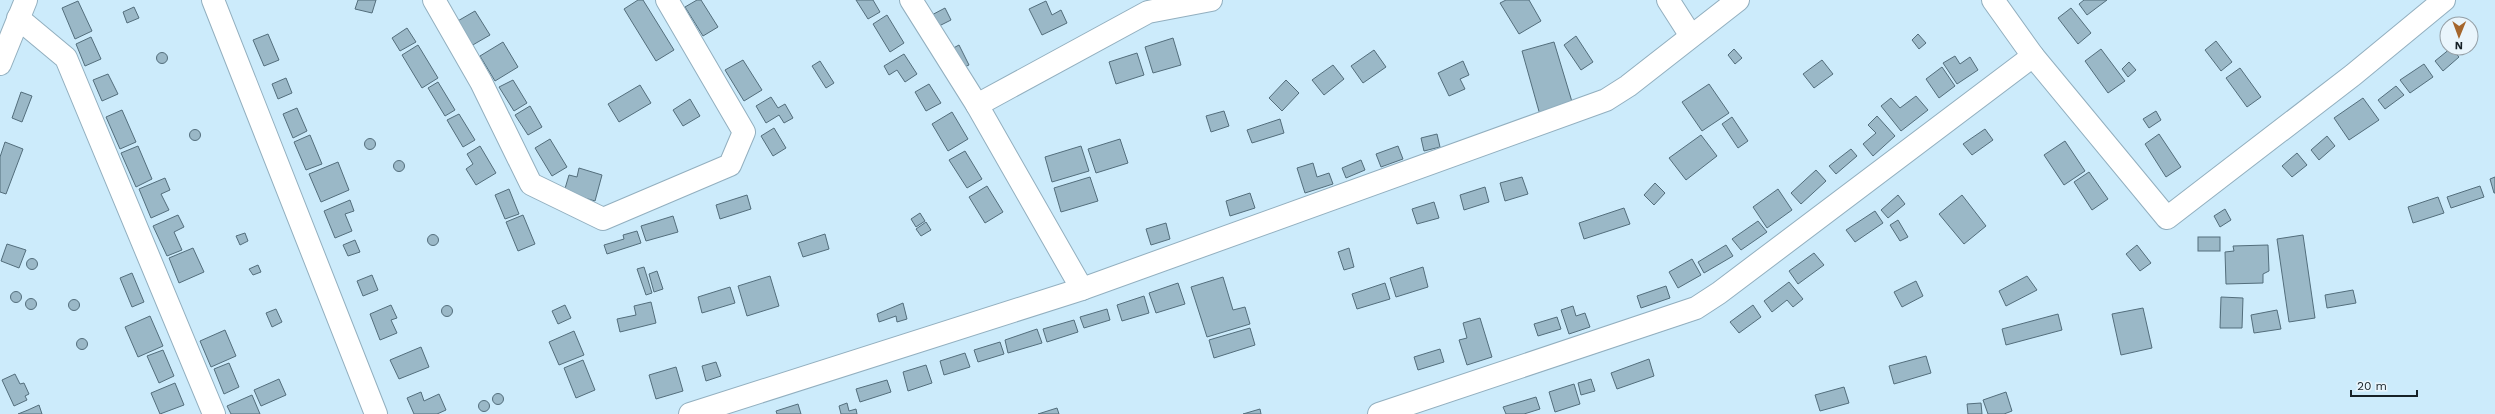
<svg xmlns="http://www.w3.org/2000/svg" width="2495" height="414" font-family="'Work Sans',sans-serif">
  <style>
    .building { fill: #9ab8c7; stroke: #536e7c }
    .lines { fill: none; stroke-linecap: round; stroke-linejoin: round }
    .minor-casing { stroke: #92afbf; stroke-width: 24 }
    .minor { stroke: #fff; stroke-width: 22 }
  </style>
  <rect width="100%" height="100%" fill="#ccebfb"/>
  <g class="building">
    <polygon points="358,0 376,0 372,13 355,9"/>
    <polygon points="638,0 643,0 674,50 656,61 624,9"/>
    <polygon points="697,0 701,0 718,27 703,36 685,7"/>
    <polygon points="856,0 873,0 880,12 868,19"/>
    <polygon points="1506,0 1529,0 1541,21 1519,34 1500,3"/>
    <polygon points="2084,0 2107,0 2087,15 2079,4"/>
    <polygon points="78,1 92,31 75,39 62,8"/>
    <polygon points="1046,1 1052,15 1061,10 1067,23 1042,35 1029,9"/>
    <polygon points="134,7 139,18 127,23 123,12"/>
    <polygon points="945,8 951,20 933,29 928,17"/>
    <polygon points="2071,8 2091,33 2078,44 2058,18"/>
    <polygon points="475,11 490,35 471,46 456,22"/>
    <polygon points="887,15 904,43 890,52 873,24"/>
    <polygon points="407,28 416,42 400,51 392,38"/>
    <polygon points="268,34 279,60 264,66 253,40"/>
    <polygon points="1918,34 1926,43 1919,49 1912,40"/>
    <polygon points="1576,36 1593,62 1581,70 1564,45"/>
    <polygon points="91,37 101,59 85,66 76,44"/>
    <polygon points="1173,38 1181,65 1153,73 1145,47"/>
    <polygon points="2216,41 2232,62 2221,71 2205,50"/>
    <polygon points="503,42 518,67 495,81 480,56"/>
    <polygon points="1554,42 1573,105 1540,115 1522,51"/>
    <polygon points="418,45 438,78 422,88 402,55"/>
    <polygon points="959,45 969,65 955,71 946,52"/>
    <polygon points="2451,48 2459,57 2443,71 2435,61"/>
    <polygon points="1734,49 1742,58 1735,64 1728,55"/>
    <polygon points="2101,49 2125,81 2108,93 2085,61"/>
    <polygon points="1374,50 1386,67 1363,83 1351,66"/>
    <circle cx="162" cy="58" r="5.5"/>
    <polygon points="1137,53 1144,75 1116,84 1109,62"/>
    <polygon points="904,54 917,74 905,82 897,70 889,75 884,66"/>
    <polygon points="1955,56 1960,64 1970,57 1978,70 1957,84 1943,63"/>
    <polygon points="743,60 762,90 744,101 725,70"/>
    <polygon points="1822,60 1833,74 1814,88 1803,74"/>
    <polygon points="820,61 834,83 826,88 812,66"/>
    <polygon points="1463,61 1469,75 1460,79 1465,89 1449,96 1438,73"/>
    <polygon points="2129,62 2136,70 2128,77 2122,69"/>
    <polygon points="2424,64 2433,77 2410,93 2400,80"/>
    <polygon points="1333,65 1344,79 1324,95 1312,80"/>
    <polygon points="1942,67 1955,86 1939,98 1926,79"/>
    <polygon points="2240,68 2261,97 2247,107 2226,78"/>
    <polygon points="108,74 118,94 102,101 93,80"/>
    <polygon points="286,78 292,93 278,99 272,84"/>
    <polygon points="513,80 527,103 514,111 499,87"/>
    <polygon points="1286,80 1299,93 1282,111 1269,98"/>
    <polygon points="438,82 455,110 445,116 428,88"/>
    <polygon points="929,84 941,103 926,111 915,92"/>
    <polygon points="1709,84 1729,113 1702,131 1682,102"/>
    <polygon points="640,85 651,103 619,122 608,104"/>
    <polygon points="2396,86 2404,95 2385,109 2378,100"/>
    <polygon points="21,92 32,96 22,122 12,118"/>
    <polygon points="1916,96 1928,110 1901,131 1881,106 1891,98 1900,108"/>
    <polygon points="771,97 778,108 785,104 793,118 784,123 779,115 766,123 756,106"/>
    <polygon points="2363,98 2379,120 2349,140 2334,118"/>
    <polygon points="690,99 700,116 683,126 673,110"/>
    <polygon points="530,106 542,127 528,135 515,115"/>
    <polygon points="297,108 307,131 293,138 283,114"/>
    <polygon points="122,110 136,142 120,149 106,117"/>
    <polygon points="1224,111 1229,126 1211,132 1206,116"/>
    <polygon points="2156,111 2161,120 2149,128 2143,119"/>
    <polygon points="952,112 968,139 948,151 932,124"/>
    <polygon points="459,114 475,140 463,147 447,120"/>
    <polygon points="1877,116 1895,136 1873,156 1863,144 1876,133 1868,125"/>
    <polygon points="1732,117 1748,141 1738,148 1722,124"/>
    <polygon points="1280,119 1284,133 1252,143 1247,130"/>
    <polygon points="774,128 786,148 773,156 761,136"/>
    <polygon points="1985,129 1993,140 1972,155 1963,144"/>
    <circle cx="195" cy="135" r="5.5"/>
    <polygon points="1437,134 1440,147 1424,151 1421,138"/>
    <polygon points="2159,134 2181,167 2166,177 2145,144"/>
    <polygon points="310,135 322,164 306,170 294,142"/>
    <polygon points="1701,135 1717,156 1686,180 1669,158"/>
    <polygon points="2327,136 2335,146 2319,160 2311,150"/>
    <circle cx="370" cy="144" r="5.5"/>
    <polygon points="550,139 567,167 552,176 535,148"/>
    <polygon points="1120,139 1128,163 1096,173 1088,149"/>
    <polygon points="2065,141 2085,171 2064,185 2044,155"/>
    <polygon points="5,142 23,149 6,194 0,192 0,157"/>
    <polygon points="138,146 152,179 136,187 121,153"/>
    <polygon points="480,146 496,173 476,185 466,169 473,164 467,154"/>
    <polygon points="1081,146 1089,171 1052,182 1045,157"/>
    <polygon points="1398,146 1403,159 1381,167 1376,154"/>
    <polygon points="1851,149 1857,156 1836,174 1829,166"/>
    <polygon points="965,151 982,179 967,188 949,160"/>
    <polygon points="2297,153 2307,165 2292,177 2282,166"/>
    <polygon points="1361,160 1365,170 1346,178 1342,168"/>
    <circle cx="399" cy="166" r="5.5"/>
    <polygon points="338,162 349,190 321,202 309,174"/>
    <polygon points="1313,163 1317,177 1329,173 1333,184 1305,193 1297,168"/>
    <polygon points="579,168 602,175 595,201 564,192 569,175 577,177"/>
    <polygon points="1816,170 1826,181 1801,204 1791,193"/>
    <polygon points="2089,172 2108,199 2092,210 2074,182"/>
    <polygon points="1090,177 1098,201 1061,212 1054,188"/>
    <polygon points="1522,177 1528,194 1505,201 1500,183"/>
    <polygon points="2495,177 2495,193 2494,193 2490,179"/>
    <polygon points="165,178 170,190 161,194 169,210 151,218 139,189"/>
    <polygon points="1655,183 1665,193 1654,205 1644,195"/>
    <polygon points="987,186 1003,212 985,223 969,197"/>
    <polygon points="2480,186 2484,197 2451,208 2447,197"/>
    <polygon points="1485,187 1489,202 1464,210 1460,195"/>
    <polygon points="509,189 519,214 505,219 495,195"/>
    <polygon points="1778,189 1792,210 1767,228 1753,207"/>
    <polygon points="1250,193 1255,208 1230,216 1226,201"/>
    <polygon points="747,195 751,209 720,219 716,205"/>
    <polygon points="1898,195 1905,204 1888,218 1881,210"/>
    <polygon points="1962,195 1986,226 1964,244 1939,214"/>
    <polygon points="2438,197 2444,213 2413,223 2408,207"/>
    <polygon points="350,200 354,211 345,214 352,231 335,238 324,211"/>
    <polygon points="1434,202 1439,218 1417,224 1412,209"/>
    <polygon points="1624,208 1630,224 1584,239 1579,223"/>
    <polygon points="2225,209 2231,220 2220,227 2214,216"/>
    <polygon points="1875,211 1883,223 1855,242 1846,230"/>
    <polygon points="920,213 925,221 916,227 911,219"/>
    <polygon points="178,215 184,227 174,232 182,250 167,256 153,226"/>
    <polygon points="523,215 535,244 518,251 506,222"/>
    <polygon points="673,216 678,232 646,241 641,226"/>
    <polygon points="1898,220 1908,237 1900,241 1890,225"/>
    <polygon points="1758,221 1767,232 1741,250 1732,239"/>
    <polygon points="926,222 931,230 921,236 916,229"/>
    <polygon points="1166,223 1170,239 1151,245 1146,229"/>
    <polygon points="637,231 641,243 607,254 604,245 624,239 623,235"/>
    <polygon points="245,233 248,241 240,245 236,236"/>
    <polygon points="825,234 829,249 803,257 798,243"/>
    <circle cx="433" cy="240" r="5.5"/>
    <polygon points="2303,235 2315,318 2289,322 2277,239"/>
    <rect x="2198" y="237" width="22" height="14"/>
    <polygon points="355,240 360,252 348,256 343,245"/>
    <polygon points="7,244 26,250 19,268 1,261"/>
    <polygon points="1726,245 1733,256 1704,273 1698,262"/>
    <polygon points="2137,245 2151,263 2140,271 2126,254"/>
    <polygon points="2268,245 2269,271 2263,274 2263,283 2226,284 2225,252 2234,251 2233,246"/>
    <polygon points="193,248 204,272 179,283 169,258"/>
    <polygon points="1349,248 1354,267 1344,270 1338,252"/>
    <polygon points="1814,253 1824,265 1798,284 1789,271"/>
    <circle cx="32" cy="264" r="5.5"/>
    <polygon points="1692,259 1701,275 1678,288 1669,272"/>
    <polygon points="258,265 261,272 253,275 249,269"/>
    <polygon points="644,267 652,293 646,295 637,269"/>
    <polygon points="1423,267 1428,287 1396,297 1390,278"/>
    <polygon points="657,271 663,289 654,292 649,274"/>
    <polygon points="132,273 144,302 132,307 120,278"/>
    <polygon points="372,275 378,290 363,296 357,281"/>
    <polygon points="770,276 779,306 747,316 738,286"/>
    <polygon points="2027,276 2037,290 2006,306 1999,291"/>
    <polygon points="1223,277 1233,310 1245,307 1250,324 1207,337 1191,287"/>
    <polygon points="1916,281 1923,296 1902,307 1894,292"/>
    <polygon points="1789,282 1803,299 1793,307 1787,300 1772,312 1764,301"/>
    <polygon points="1178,283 1185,304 1156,313 1149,293"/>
    <polygon points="1385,283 1390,299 1357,309 1352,294"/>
    <polygon points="1666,286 1670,298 1641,308 1637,296"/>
    <polygon points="730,287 735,303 702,313 698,297"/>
    <polygon points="2353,290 2356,303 2327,308 2325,295"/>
    <circle cx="16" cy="297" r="5.5"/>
    <polygon points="1144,296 1149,313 1122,321 1117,305"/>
    <polygon points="2221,297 2243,298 2242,328 2220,328"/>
    <circle cx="31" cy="304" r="5.5"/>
    <circle cx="74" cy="305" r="5.5"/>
    <polygon points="651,302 656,323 620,332 617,319 636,315 634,306"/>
    <polygon points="903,303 907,319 897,322 896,316 879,322 877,314"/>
    <polygon points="391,305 397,318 391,320 397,333 380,340 370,314"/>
    <polygon points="565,305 571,318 558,324 552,311"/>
    <polygon points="1753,305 1761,317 1739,333 1730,322"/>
    <circle cx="447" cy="311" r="5.5"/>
    <polygon points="1573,306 1576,316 1585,313 1590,327 1569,334 1561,310"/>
    <polygon points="2143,308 2152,348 2121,355 2112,314"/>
    <polygon points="276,309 282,322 272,327 266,313"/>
    <polygon points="1107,309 1110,320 1084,328 1080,317"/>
    <polygon points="2277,310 2281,329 2254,333 2251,315"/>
    <polygon points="2058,314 2062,330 2006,345 2002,329"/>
    <polygon points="150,316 163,346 138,357 125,327"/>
    <polygon points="1557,317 1561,329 1538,336 1534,324"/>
    <polygon points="1480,318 1492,357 1467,365 1459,340 1467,338 1463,323"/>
    <polygon points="1074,320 1078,332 1047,342 1043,329"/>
    <polygon points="1250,328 1255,345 1214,358 1209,340"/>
    <polygon points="1037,329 1042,343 1008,353 1005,340"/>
    <polygon points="225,330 236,356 211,367 200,341"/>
    <polygon points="574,331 584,355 559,365 549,342"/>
    <circle cx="82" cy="344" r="5.5"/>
    <polygon points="1000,342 1004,354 978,362 974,350"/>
    <polygon points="421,347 429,367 399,379 390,360"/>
    <polygon points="1440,349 1444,362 1418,370 1414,357"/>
    <polygon points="163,350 174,376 159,383 147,356"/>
    <polygon points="965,353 970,367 944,375 940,361"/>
    <polygon points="1926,356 1931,373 1894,384 1889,366"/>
    <polygon points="1649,359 1654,376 1617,389 1611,373"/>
    <polygon points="583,360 595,390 576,398 564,368"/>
    <polygon points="716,362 721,376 706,381 702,366"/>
    <polygon points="229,363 239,387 224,394 214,369"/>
    <polygon points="926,365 932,383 908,391 903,372"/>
    <polygon points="676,367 683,391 656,399 649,375"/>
    <polygon points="15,374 20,384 24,383 29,394 25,396 27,400 14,406 2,380"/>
    <polygon points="279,379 286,395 261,406 254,390"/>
    <polygon points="1591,379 1595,391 1581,395 1578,383"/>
    <polygon points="887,380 891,392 860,402 856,389"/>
    <polygon points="175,383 184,405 160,414 151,393"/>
    <polygon points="1574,384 1580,404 1555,412 1549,392"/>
    <polygon points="1844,387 1849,403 1820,411 1815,395"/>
    <polygon points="421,392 424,401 439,394 446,410 437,414 414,414 407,398"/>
    <polygon points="2006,392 2012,411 2004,414 1988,414 1983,400"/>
    <circle cx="498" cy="399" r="5.5"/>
    <polygon points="252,395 260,414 231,414 227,406"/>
    <polygon points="1536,397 1540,409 1524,414 1506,414 1503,407"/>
    <circle cx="484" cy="406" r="5.5"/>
    <polygon points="847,403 849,411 856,409 857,414 841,414 839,406"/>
    <polygon points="1981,403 1982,414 1968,414 1967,404"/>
    <polygon points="798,404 801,414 777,414 776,411"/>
    <polygon points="39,405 42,414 18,414 28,410"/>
    <polygon points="1057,408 1059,414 1038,414"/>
    <polygon points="1260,409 1261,414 1243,414"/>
  </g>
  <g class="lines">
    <g class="minor-casing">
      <g id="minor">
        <polyline points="213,0 376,414"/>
        <polyline points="434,0 481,82 531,184 603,219 730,165 744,132 667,0"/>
        <polyline points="911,0 977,105 1082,289"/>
        <polyline points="1668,0 1691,36"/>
        <polyline points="1993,0 2033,56 2167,218 2353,75 2444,0"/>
        <polyline points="18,18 66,58 214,414"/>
        <polyline points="0,64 26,0"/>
        <polyline points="977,105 1148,12 1211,0"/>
        <polyline points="690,414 1082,289 1606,100 1628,86 1738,0"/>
        <polyline points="1379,414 1696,308 1719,293 2033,56"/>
      </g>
    </g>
    <use href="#minor" class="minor"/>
  </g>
  <g transform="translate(2459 36) rotate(181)"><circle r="19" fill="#e9f5fc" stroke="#95a0a7"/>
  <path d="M0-3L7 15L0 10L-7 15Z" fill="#a5662d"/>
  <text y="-6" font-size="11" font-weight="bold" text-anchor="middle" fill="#162127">N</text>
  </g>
  <path d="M2351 390v6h66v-6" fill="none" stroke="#162127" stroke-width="2"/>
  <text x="2357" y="390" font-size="12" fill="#162127" stroke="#e9f5fc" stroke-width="3" paint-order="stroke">20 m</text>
</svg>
